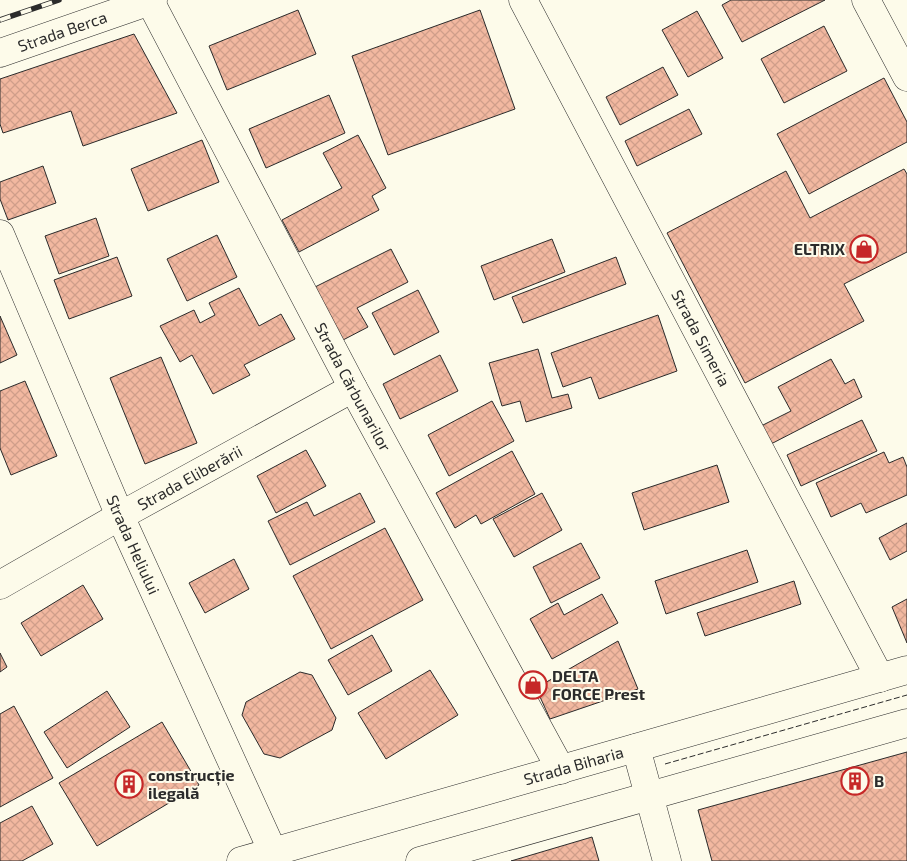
<svg xmlns="http://www.w3.org/2000/svg" width="907" height="861" font-family="'Exo 2',sans-serif">
  <style>
    .building { fill: url(#building-cross-hatch); stroke: #2b2b2b }
    .lines { fill: none; stroke-linecap: round; stroke-linejoin: round }
    .minor-casing { stroke: #2b2b2b; stroke-width: 29 }
    .minor { stroke: #fdfbea; stroke-width: 28 }
    .rail-casing { stroke: #2b2b2b; stroke-width: 5.5 }
    .rail { stroke: #fdfbea; stroke-width: 4; stroke-dasharray: 11; stroke-linecap: butt }
    .fence { stroke: #2b2b2b; stroke-width: 1; stroke-dasharray: 6 2.5; stroke-linecap: butt }
    .labels { text-anchor: middle; stroke-width: 4; stroke-linejoin: round; paint-order: stroke }
    .street-label { font-size: 16px; fill: #2b2b2b; stroke: #fdfbea }
    .poi-label { font-size: 16px; font-weight: bold; fill: #2b2b2b; stroke: #fdfbea; text-anchor: start }
  </style>
  <defs>
    <pattern id="building-cross-hatch" width="8" height="8" patternUnits="userSpaceOnUse" patternTransform="scale(1.25)"><rect width="8" height="8" fill="#f2b8a0"/><path d="M0 0l8 8M0 8l8-8" fill="none" stroke="#d09e8a"/></pattern>
  </defs>
  <rect width="100%" height="100%" fill="#fdfbea"/>
  <g class="building">
    <polygon points="731,0 825,0 742,42 722,5"/>
    <polygon points="298,10 316,54 227,90 209,46"/>
    <polygon points="480,10 515,109 388,155 352,56"/>
    <polygon points="697,11 723,58 688,77 662,30"/>
    <polygon points="824,26 847,71 784,103 761,59"/>
    <polygon points="134,34 177,113 83,146 71,111 3,133 0,124 0,79"/>
    <polygon points="663,67 678,95 620,125 606,97"/>
    <polygon points="884,78 907,122 907,142 809,194 777,134"/>
    <polygon points="329,95 345,133 266,168 249,129"/>
    <polygon points="689,109 702,134 637,166 625,141"/>
    <polygon points="358,135 386,188 372,196 379,210 299,252 282,220 342,188 323,153"/>
    <polygon points="202,140 219,182 148,211 131,169"/>
    <polygon points="43,166 56,203 8,220 0,199 0,182"/>
    <polygon points="904,169 907,174 907,252 844,284 864,321 745,383 667,233 786,171 810,218"/>
    <polygon points="96,218 109,256 59,274 45,236"/>
    <polygon points="217,235 237,277 187,301 167,259"/>
    <polygon points="552,239 565,272 494,300 481,266"/>
    <polygon points="391,249 408,282 357,308 368,327 343,340 315,287"/>
    <polygon points="117,257 132,296 69,319 54,280"/>
    <polygon points="616,257 626,284 523,323 512,297"/>
    <polygon points="239,288 259,326 281,314 295,339 244,365 250,375 213,394 192,355 180,362 160,326 194,310 200,323 215,315 209,303"/>
    <polygon points="418,290 439,332 394,355 372,313"/>
    <polygon points="658,315 677,371 599,399 591,377 563,387 551,353"/>
    <polygon points="0,316 17,355 0,363"/>
    <polygon points="538,349 552,398 568,394 572,408 526,422 520,401 502,406 489,363"/>
    <polygon points="440,355 458,391 400,419 383,384"/>
    <polygon points="161,357 197,443 145,464 110,378"/>
    <polygon points="831,359 845,384 854,379 862,397 769,445 759,427 791,411 778,387"/>
    <polygon points="25,381 57,456 11,475 0,448 0,391"/>
    <polygon points="492,401 514,441 449,476 428,435"/>
    <polygon points="862,420 877,451 801,486 787,455"/>
    <polygon points="306,450 326,486 276,513 257,476"/>
    <polygon points="512,451 535,494 481,524 476,515 455,528 436,493"/>
    <polygon points="884,452 889,463 903,457 907,467 907,495 866,513 861,503 831,517 816,483"/>
    <polygon points="717,465 729,502 644,530 632,493"/>
    <polygon points="360,493 375,522 290,565 268,521 307,502 314,516"/>
    <polygon points="542,493 562,530 514,557 493,519"/>
    <polygon points="907,523 907,551 890,560 879,538"/>
    <polygon points="385,528 423,600 331,649 293,576"/>
    <polygon points="581,543 600,578 551,603 533,567"/>
    <polygon points="747,550 758,582 666,614 655,581"/>
    <polygon points="234,559 249,589 205,613 189,583"/>
    <polygon points="794,581 801,604 705,636 697,613"/>
    <polygon points="83,585 103,619 41,656 21,623"/>
    <polygon points="602,594 618,623 552,659 530,619 558,603 564,615"/>
    <polygon points="907,599 907,643 892,607"/>
    <polygon points="372,635 392,671 348,695 328,660"/>
    <polygon points="618,641 638,689 550,719 536,688"/>
    <polygon points="0,653 7,667 0,672"/>
    <polygon points="430,670 458,715 386,759 358,713"/>
    <polygon points="300,672 312,675 336,718 332,730 280,758 264,754 242,715 246,702"/>
    <polygon points="107,691 130,727 67,768 44,732"/>
    <polygon points="14,706 53,778 0,807 0,714"/>
    <polygon points="162,722 199,785 97,846 59,783"/>
    <polygon points="907,752 907,861 712,861 698,810"/>
    <polygon points="32,806 53,844 22,861 0,861 0,823"/>
    <polygon points="592,837 599,861 511,861"/>
  </g>
  <g class="lines">
    <g class="minor-casing">
      <g id="minor">
        <path id="s1" d="M523 0 880 678"/>
        <polyline points="866,0 907,77"/>
        <path id="s2" d="M150 1 353 388 561 770"/>
        <path id="s3" d="M0 53 153 0"/>
        <path id="s4" d="M0 234 120 516 273 852"/>
        <path id="s5" d="M0 585 120 516 353 388"/>
        <polyline points="636,748 667,861"/>
        <path id="s6" d="M241 861 907 670"/>
        <polyline points="420,861 907,723"/>
      </g>
    </g>
    <use href="#minor" class="minor"/>
    <g class="rail-casing">
      <polyline id="rail" points="0,20 59,0"/>
    </g>
    <use href="#rail" class="rail"/>
    <polyline class="fence" points="665,764 907,695"/>
  </g>
  <defs>
    <g id="shop-ring" transform="scale(1.4375)"><circle r="9.5" fill="#fdfbea" stroke="#c62828" stroke-width="1.5"/><path d="M-5-2.5h2.3a2.7 3.5 0 0 1 5.4 0H5L5.5 6h-11ZM-1.5-2.5h3a1.5 2.3 0 0 0-3 0Z" fill="#c62828"/></g>
    <g id="building-ring" transform="scale(1.4375)"><circle r="9.5" fill="#fdfbea" stroke="#c62828" stroke-width="1.5"/><path d="M-4-6H4V6H1V3H-1V6H-4ZM-2.5-4.3h1.7v1.8h-1.7ZM.8-4.3h1.7v1.8H.8ZM-2.5-1h1.7V.8h-1.7ZM.8-1h1.7V.8H.8Z" fill="#c62828"/></g>
  </defs>
  <g fill-rule="evenodd">
    <use href="#shop-ring" x="864" y="249"/>
    <use href="#shop-ring" x="533" y="685"/>
    <use href="#building-ring" x="855" y="781"/>
    <use href="#building-ring" x="129" y="784"/>
  </g>
  <g class="labels">
    <g class="street-label">
      <text dy="6" stroke="none"><textPath href="#s3" startOffset="66">Strada Berca</textPath></text>
      <text dy="6" stroke="none"><textPath href="#s1" startOffset="382">Strada Simeria</textPath></text>
      <text dy="6" stroke="none"><textPath href="#s2" startOffset="436">Strada Cărbunarilor</textPath></text>
      <text dy="6" stroke="none"><textPath href="#s5" startOffset="218">Strada Eliberării</textPath></text>
      <text dy="6" stroke="none"><textPath href="#s4" startOffset="338">Strada Heliului</textPath></text>
      <text dy="6" stroke="none"><textPath href="#s6" startOffset="346">Strada Biharia</textPath></text>
    </g>
    <g class="poi-label">
      <text x="845" y="255" text-anchor="end">ELTRIX</text>
      <text x="552" y="682">DELTA<tspan x="552" dy="18">FORCE Prest</tspan></text>
      <text x="148" y="781">construcție<tspan x="148" dy="18">ilegală</tspan></text>
      <text x="874" y="787">B</text>
    </g>
  </g>
</svg>
